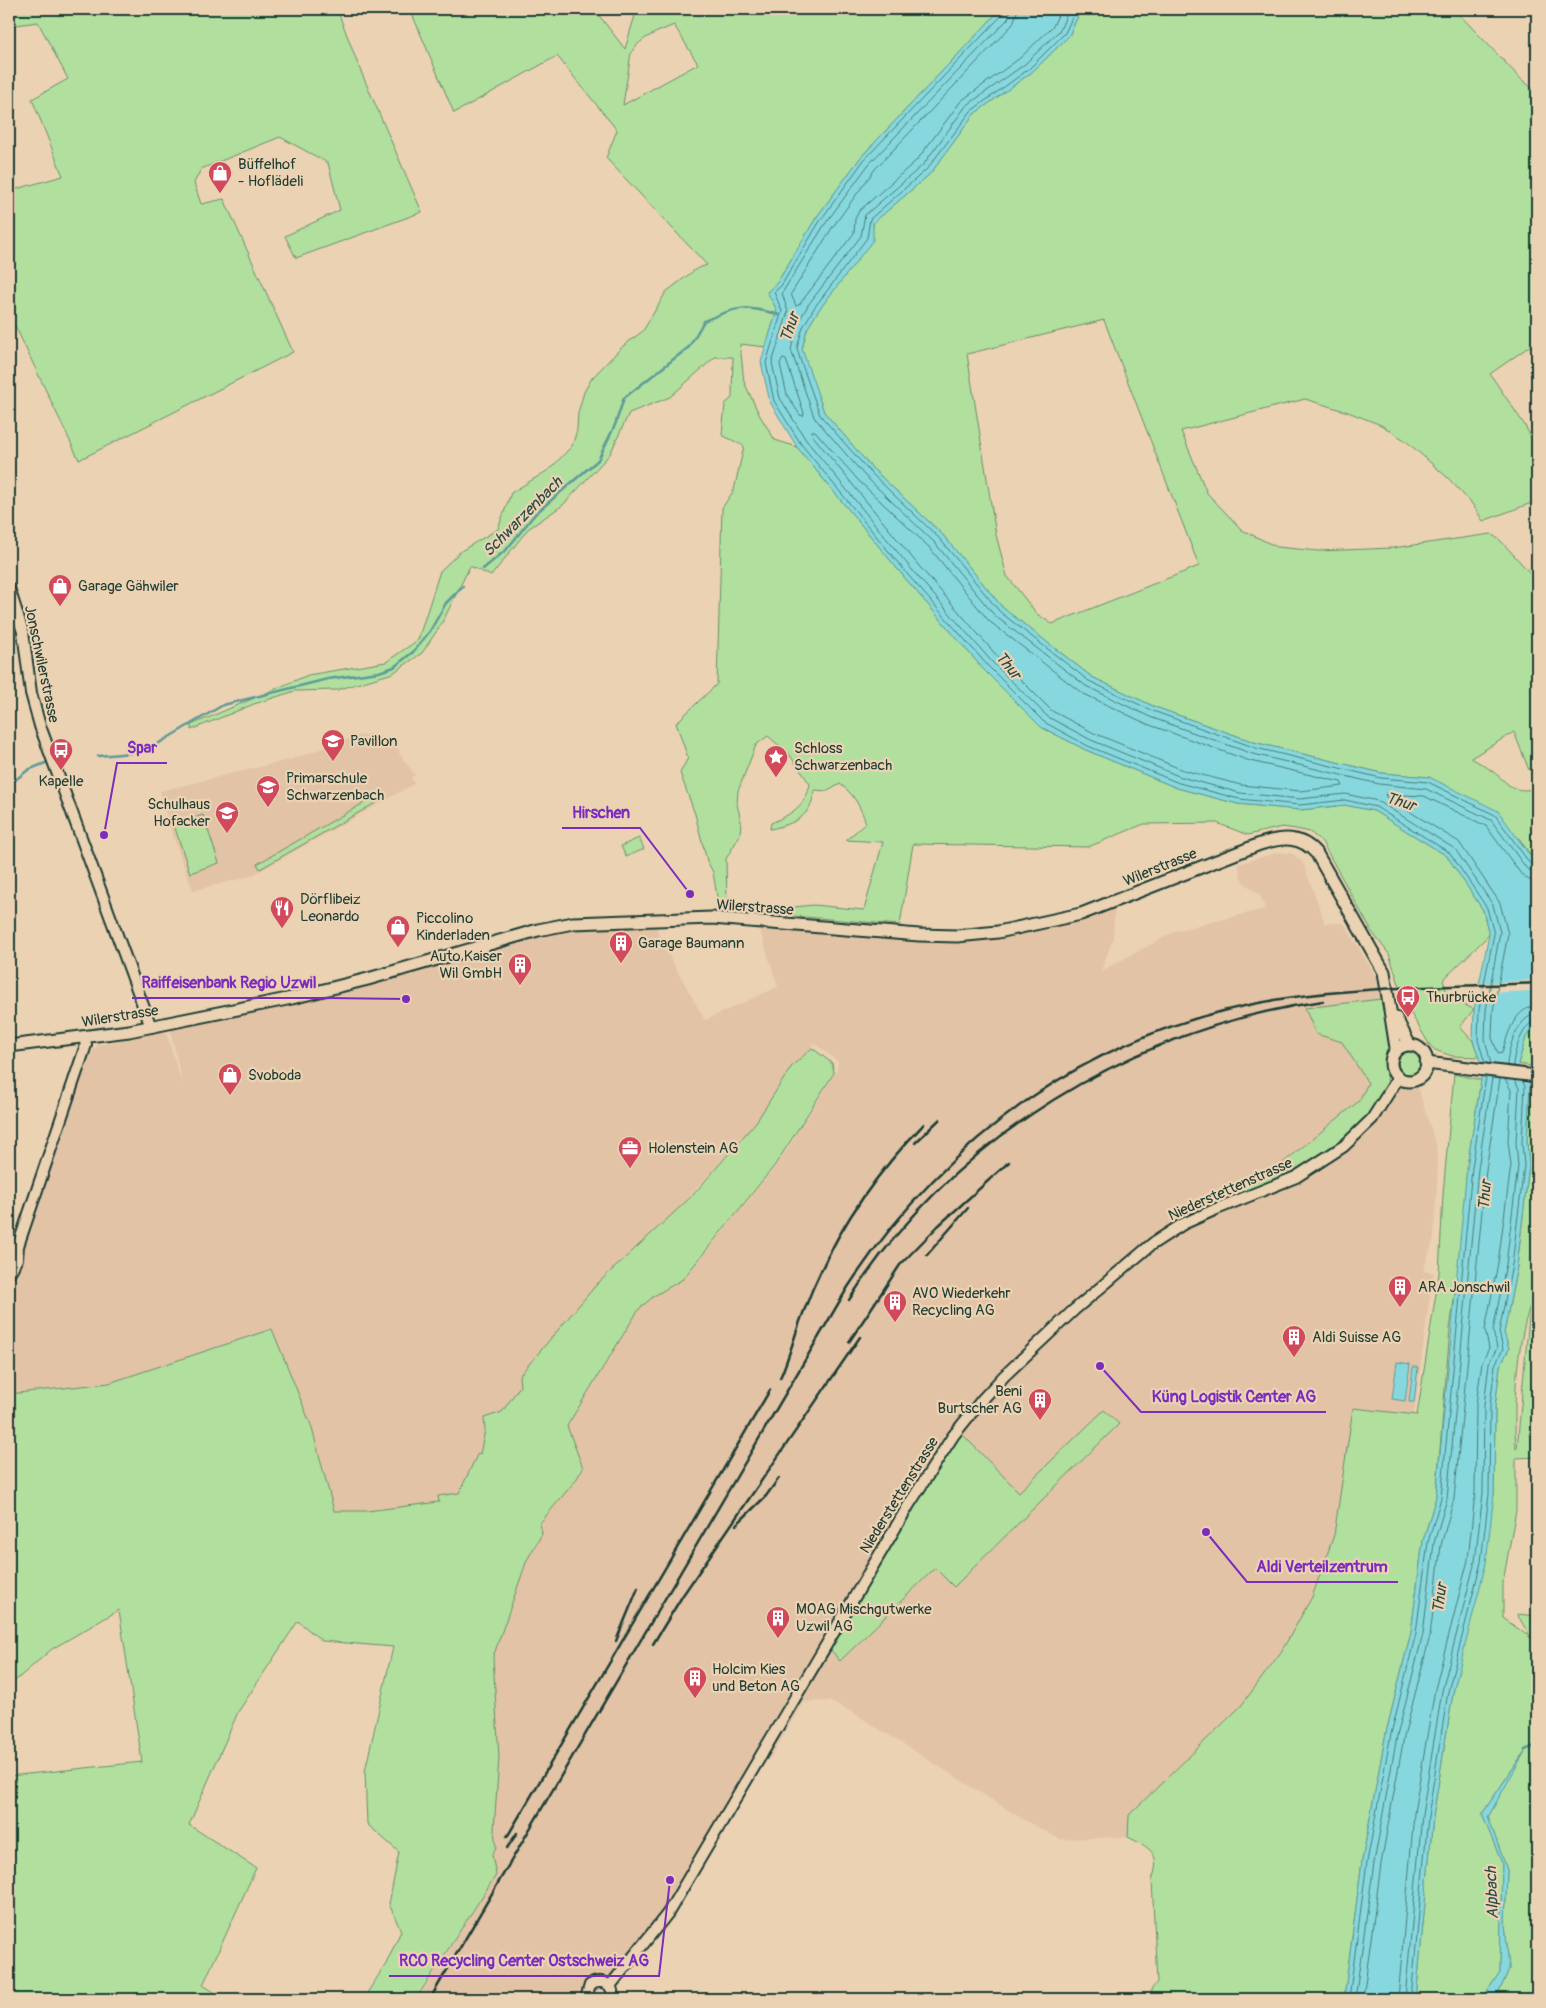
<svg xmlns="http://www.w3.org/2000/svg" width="1546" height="2008" font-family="Pangolin,sans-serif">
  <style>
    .built { fill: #e2c3a6 }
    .green { fill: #b1df9e; stroke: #688e69; fill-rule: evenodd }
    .water { fill: #87d8de; stroke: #5d9a9a }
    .pier { fill: #ebd2b3 }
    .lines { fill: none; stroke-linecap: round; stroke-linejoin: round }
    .shore { stroke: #497b78; stroke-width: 1 }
    .stream { stroke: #5d9a9a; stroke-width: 2.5 }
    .tertiary-casing { stroke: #1f3d34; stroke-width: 14 }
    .secondary-casing { stroke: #1f3d34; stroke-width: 15 }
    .tertiary { stroke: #ebd2b3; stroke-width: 10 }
    .secondary { stroke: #ebd2b3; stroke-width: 11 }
    .rail { stroke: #1f3d34; stroke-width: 2.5 }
    .labels { text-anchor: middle; stroke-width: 4.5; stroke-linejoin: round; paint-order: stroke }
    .poi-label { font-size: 15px; fill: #1f3d34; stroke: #ebd2b3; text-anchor: start }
    .street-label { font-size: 15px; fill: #1f3d34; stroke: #ebd2b3 }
    .water-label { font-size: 16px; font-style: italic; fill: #294c45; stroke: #ebd2b3 }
    .leader { fill: none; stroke: #7b2cbf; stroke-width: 2 }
    .callout-dot { fill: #7b2cbf; stroke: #ebd2b3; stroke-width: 2 }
    .callout-label { font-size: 16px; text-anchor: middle; font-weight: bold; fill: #7b2cbf; stroke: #ebd2b3; stroke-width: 4.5; stroke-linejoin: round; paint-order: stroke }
  </style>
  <rect width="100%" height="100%" fill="#ebd2b3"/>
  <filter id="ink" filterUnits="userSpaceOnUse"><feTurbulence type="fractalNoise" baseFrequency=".02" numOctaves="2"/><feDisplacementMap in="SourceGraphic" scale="10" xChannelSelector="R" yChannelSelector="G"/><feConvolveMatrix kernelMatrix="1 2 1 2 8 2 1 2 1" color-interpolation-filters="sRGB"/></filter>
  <g filter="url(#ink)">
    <g class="built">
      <polygon points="370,734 388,739 398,747 400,755 415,775 411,777 414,784 251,876 193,891 169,825 160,791 292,759 358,736"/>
      <polygon points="1279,852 1293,854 1303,863 1324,920 1323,923 1344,923 1375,975 1379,975 1380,998 1316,1034 1342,1042 1368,1083 1359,1102 1273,1171 1206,1199 1266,1191 1401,1081 1416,1081 1436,1145 1438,1165 1434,1238 1423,1271 1433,1273 1414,1415 1365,1409 1344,1474 1334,1535 1312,1597 1281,1652 1241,1706 1129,1815 1128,1837 1060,1839 1024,1820 852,1712 829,1701 803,1702 769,1760 761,1756 668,1913 610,1986 596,1981 589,1999 418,1999 496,1875 492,1855 496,1847 494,1829 499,1758 493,1657 540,1524 576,1480 583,1468 567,1427 639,1309 654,1296 686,1277 778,1163 836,1072 838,1062 813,1042 812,1048 792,1066 756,1122 520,1386 502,1412 485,1430 482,1449 459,1493 439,1496 439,1502 367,1511 334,1511 311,1425 272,1329 109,1383 11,1394 9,1384 9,1289 87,1060 97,1045 166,1032 183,1087 169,1023 292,998 538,930 656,925 660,940 705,1020 778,987 759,927 957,936 1115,901 1113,939 1101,971 1176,931 1265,909 1261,896 1242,881 1238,864"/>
    </g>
    <g class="green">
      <polygon points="9,9 337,9 359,67 422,212 296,258 285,236 340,210 328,163 280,137 201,169 194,183 201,204 224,199 293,352 79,460 9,313 9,191 63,176 32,99 68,79 38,22 9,26"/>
      <path d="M410 9H594L625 49 636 12 640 9H1001L861 157 816 218 777 283 767 292 777 310 766 347 740 344 744 382 760 416 775 440 797 447 905 578 984 670 1041 727 1086 750 1177 788 1238 804 1300 810 1345 805 1374 811 1447 856 1483 910 1489 935 1443 980 1449 999 1474 1009 1460 1027 1473 1041 1479 1057 1452 1056 1435 1050 1429 1044 1406 1005 1389 954 1372 932 1322 842 1310 832 1296 829 1282 827 1248 835 1217 823 1144 824 1088 847 913 844 900 925 770 914 774 909 814 905 864 910 883 842 846 840 866 823C860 806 854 794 840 784L828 791 814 790C812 817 794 824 770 829L771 823C790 815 806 806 810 784L789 754 768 736 756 745 738 791 737 804 741 821 740 835 726 859 727 904 725 910 719 909 713 872 707 861 695 814 680 773 688 758 676 723 717 684 722 508 734 490 744 446 722 435 725 404 732 398 733 357H715L670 397 629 413 610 454 563 505 528 529 491 576 470 566 442 623 422 653 393 673 337 690 295 691 254 704 191 730V725L308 675 386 662 418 640 440 571 461 551 498 529 511 493 550 469 572 446 577 430 578 413 584 392 592 378 623 346 643 331 666 292 696 269 707 265 606 158 617 130 557 56 454 113ZM674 25 698 64 623 105 631 53C640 37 658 32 674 25Z"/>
      <path d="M1081 9H1454L1521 79 1537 92V341L1490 374 1524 424 1537 448V501L1483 521 1473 505 1449 479 1406 441 1381 425 1348 412 1305 399 1181 431 1207 493 1242 530 1277 547 1318 551 1393 548 1491 534 1501 541 1531 574 1537 571V765L1529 770 1514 732 1471 758C1478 762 1486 766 1492 771 1510 784 1510 793 1535 789L1537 790V865L1519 838 1429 777 1382 773 1257 743 1155 707 1092 677 1003 608 942 534 872 468 824 412 804 358 802 349 807 329 818 311 872 240 873 223 931 173 974 114 1032 72 1069 36ZM1104 320 1199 566 1052 624 1037 614 1007 576 996 535 967 354Z"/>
      <polygon points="376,796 379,801 260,869 257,864"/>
      <polygon points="203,815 219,863 190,873 174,825"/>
      <polygon points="639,838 644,849 626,857 621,846"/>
      <polygon points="1381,999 1390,1042 1386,1052 1388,1093 1372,1119 1319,1163 1214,1210 1206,1200 1273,1171 1359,1101 1368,1083 1342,1042 1316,1034 1305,1008"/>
      <polygon points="1537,1022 1537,1067 1518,1064 1526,1037"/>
      <polygon points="812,1048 832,1063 834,1073 775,1165 683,1279 654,1296 639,1309 567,1426 583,1468 576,1480 540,1523 542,1534 527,1560 493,1657 499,1758 494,1829 496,1847 492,1855 496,1875 416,1999 363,1999 386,1964 401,1931 389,1904 399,1852 367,1824 365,1771 393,1647 322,1641 298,1621 238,1712 189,1825 256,1868 203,1985 220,1996 221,1999 9,1999 9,1776 142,1762 119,1610 52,1649 9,1686 9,1394 109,1383 272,1329 311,1425 334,1511 367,1511 439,1502 438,1496 459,1493 478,1453 480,1454 485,1430 484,1418 502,1412 520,1386 519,1376 597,1284 693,1195 756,1122 792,1066"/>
      <circle cx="1409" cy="1063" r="11"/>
      <path d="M1454 1074 1481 1080 1467 1167 1461 1250 1450 1329 1436 1497 1423 1541 1411 1632 1386 1733 1362 1861 1344 1999H1150L1151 1990 1157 1982 1152 1880C1162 1853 1150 1848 1128 1837L1129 1815 1241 1706 1281 1652 1312 1597 1334 1535 1353 1408 1417 1415 1439 1274 1443 1194Z"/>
      <path d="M1530 1084 1537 1085V1457L1516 1458V1510L1503 1582V1618L1531 1638 1517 1614 1537 1616V1999H1496L1509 1969 1505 1923 1507 1870 1488 1817 1522 1755 1482 1814 1502 1863 1500 1972 1482 1999H1416L1433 1817 1453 1693 1494 1494 1495 1407 1500 1366 1509 1349 1504 1333 1517 1266 1529 1165 1527 1142ZM1530 1306 1517 1448 1516 1449C1513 1406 1516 1347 1530 1306Z"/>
      <polygon points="1104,1410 1119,1424 954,1587 935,1568 840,1661 831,1650 683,1896 958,1430 1019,1492"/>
    </g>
    <g class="water">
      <polygon points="1001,9 1081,9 1069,36 1032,72 974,114 931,173 873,223 873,240 818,311 807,329 802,349 824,412 872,468 942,534 1003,608 1092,677 1155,707 1257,743 1382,773 1429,777 1498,811 1537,865 1537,1022 1526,1037 1518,1064 1530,1084 1527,1142 1529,1165 1517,1266 1504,1333 1509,1349 1500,1366 1495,1407 1494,1494 1486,1563 1453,1693 1433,1817 1416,1999 1344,1999 1362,1861 1386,1733 1411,1632 1423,1541 1436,1497 1467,1167 1481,1080 1479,1057 1473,1041 1474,1009 1489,935 1483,910 1447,856 1374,811 1345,805 1300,810 1238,804 1177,788 1086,750 1041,727 984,670 905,578 797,447 770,402 761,362 777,310 767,292 777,283 816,218 861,157"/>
      <polygon points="1397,1362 1410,1364 1405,1401 1392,1399"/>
      <polygon points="1413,1367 1418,1367 1414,1402 1409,1402"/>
      <polygon points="1527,1748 1488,1817 1507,1870 1505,1923 1509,1969 1496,1999 1482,1999 1500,1972 1502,1863 1482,1814"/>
    </g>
    <g class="pier">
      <polygon points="1537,980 1537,991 1475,993 1477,983"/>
      <polygon points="1477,1061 1522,1066 1532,1082 1478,1076"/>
    </g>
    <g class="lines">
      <g class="shore">
        <polyline points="1005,9 1003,14 864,160 820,221 781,286 774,292 782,311 766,363 774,401 801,444 908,575 988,666 1044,722 1088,746 1179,783 1239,799 1300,805 1345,800 1376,807 1450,853 1487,908 1494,934 1479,1009 1478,1040 1485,1063"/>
        <polyline points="1011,9 1008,19 869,164 825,224 782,293 788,312 772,363 780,398 806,440 913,571 992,662 1048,717 1091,740 1181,777 1240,793 1300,799 1345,794 1378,801 1455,849 1493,905 1500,932 1486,1010 1485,1039 1491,1064"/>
        <polyline points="1018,9 1013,24 875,169 832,228 791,294 796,306 799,305 854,233 855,219 859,211 917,160 961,101 1020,58 1053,26 1061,9"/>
        <polyline points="1069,9 1060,30 1025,64 966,106 923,165 865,215 861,236 808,305 797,325 791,350 814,417 864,475 934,542 995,616 1086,686 1150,717 1253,754 1379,784 1426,789 1491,820 1527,869 1537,873"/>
        <polyline points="1076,9 1065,33 1029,69 971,111 927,169 870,219 867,238 814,308 803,327 797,348 800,359 820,415 869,471 939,538 1000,612 1089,681 1153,711 1256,748 1381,778 1428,782 1495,815 1531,865 1537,867"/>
        <polygon points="783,359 786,360 804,413 803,416 800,415 787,395 780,364"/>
        <polygon points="812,431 815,431 859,481 929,547 989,621 1082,693 1147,724 1250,761 1341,782 1343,786 1300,791 1241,785 1183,770 1094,733 1052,711 998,657 919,566 813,436"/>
        <path d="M1537 881 1529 880 1521 874 1486 826 1424 796 1385 794 1386 797 1459 842 1500 903 1508 934 1493 1011 1492 1038 1498 1053 1502 1052C1508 1035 1514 1007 1537 1006"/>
        <path d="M1507 1066C1507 1050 1518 1015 1537 1014"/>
        <path d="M1513 1066C1513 1054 1523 1022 1537 1020"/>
        <polyline points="1349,1999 1367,1862 1391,1734 1416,1633 1428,1542 1441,1498 1472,1168 1486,1077"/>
        <polyline points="1355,1999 1374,1863 1397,1736 1423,1634 1434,1543 1447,1499 1478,1169 1492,1078"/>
        <polyline points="1363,1999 1381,1864 1404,1737 1430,1636 1441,1545 1454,1499 1486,1170 1500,1079"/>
        <polyline points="1398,1999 1414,1813 1435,1689 1468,1560 1475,1493 1476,1404 1482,1363 1489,1348 1485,1330 1498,1263 1511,1165 1508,1142 1511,1090 1505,1079"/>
        <polyline points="1405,1999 1422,1815 1442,1691 1475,1561 1483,1493 1484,1405 1489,1363 1497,1348 1493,1331 1506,1264 1518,1166 1516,1142 1519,1088 1514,1080"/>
        <polyline points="1411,1999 1428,1816 1448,1692 1481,1562 1489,1494 1490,1406 1495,1365 1503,1349 1499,1332 1512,1265 1524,1166 1522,1142 1525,1086 1522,1081"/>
      </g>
      <g class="stream">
        <path d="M483 569 507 549 535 514 598 460 615 425 624 398 689 347 704 321C737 307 744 304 779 315"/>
        <polyline points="154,746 223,705 328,679 379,672 394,667 413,652 430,631 446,603 463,586"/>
        <polyline points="98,756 132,753"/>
        <polyline points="9,785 28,770 48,762"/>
        <polyline points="1525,1750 1537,1745"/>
      </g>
      <g class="tertiary-casing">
        <g id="tertiary">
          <polyline points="9,588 23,632 31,693 40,726 151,1027"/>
          <polyline points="9,1274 17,1259 18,1246 86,1045 85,1038"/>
          <polyline points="610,1986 668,1913 910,1503 953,1436 981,1401 1004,1376 1074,1310 1152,1244 1183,1224 1214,1210 1296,1177 1344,1146 1372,1119 1398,1078"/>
          <path d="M589 1999 587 1995 590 1985C602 1978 615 1984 612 1999"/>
        </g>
      </g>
      <g class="secondary-casing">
        <g id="secondary">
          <polyline points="1396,1018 1409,1044"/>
          <circle cx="1409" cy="1063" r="18"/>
          <path d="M9 1046 129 1031 292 998 368 979 538 930 573 923 712 918 919 935 957 936 998 932 1081 914 1260 844C1282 837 1301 835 1317 854L1384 972 1396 1048"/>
          <polyline points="1426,1063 1537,1076"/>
        </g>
      </g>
      <use href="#tertiary" class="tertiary"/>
      <use href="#secondary" class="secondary"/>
      <g class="rail">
        <polyline points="915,1143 940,1119"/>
        <polyline points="927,1255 968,1208"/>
        <path d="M849 1300C954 1136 1133 1029 1323 1001"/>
        <polyline points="849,1342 900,1265 938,1226 1009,1162"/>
        <path d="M780 1378C789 1358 794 1337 802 1316 828 1244 870 1179 924 1124"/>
        <polyline points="736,1525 766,1496 779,1478"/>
        <polyline points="616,1641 638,1588"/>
        <polyline points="653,1644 683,1595 860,1337"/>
        <polyline points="507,1837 770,1390"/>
        <polyline points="507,1848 517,1833"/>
        <path d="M430 1999 848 1287C951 1131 1099 1026 1287 998 1369 986 1454 987 1537 983"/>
      </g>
    </g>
  </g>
  <defs>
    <g id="shop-pin" transform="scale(1.25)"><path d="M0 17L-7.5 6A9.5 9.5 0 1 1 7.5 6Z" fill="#d1495b" stroke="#ebd2b3"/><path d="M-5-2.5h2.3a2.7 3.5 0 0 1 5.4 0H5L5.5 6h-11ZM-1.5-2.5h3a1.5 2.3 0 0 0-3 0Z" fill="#fff"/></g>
    <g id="school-pin" transform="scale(1.25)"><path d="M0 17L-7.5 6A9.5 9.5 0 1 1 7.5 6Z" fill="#d1495b" stroke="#ebd2b3"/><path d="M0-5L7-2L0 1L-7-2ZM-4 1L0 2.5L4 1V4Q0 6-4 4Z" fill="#fff"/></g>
    <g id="bus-pin" transform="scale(1.25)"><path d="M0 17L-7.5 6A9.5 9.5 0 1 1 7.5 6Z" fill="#d1495b" stroke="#ebd2b3"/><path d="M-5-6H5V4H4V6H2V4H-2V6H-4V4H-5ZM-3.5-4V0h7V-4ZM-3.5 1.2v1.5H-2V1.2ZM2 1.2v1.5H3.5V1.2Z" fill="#fff"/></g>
    <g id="sight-pin" transform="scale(1.25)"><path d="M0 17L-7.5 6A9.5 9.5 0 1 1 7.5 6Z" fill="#d1495b" stroke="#ebd2b3"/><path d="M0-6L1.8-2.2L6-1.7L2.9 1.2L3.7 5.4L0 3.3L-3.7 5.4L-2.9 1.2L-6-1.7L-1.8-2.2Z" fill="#fff"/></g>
    <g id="restaurant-pin" transform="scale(1.25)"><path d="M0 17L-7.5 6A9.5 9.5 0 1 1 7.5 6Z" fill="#d1495b" stroke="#ebd2b3"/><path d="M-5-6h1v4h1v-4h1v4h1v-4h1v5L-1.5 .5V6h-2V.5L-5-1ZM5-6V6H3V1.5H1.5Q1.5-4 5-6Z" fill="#fff"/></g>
    <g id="building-pin" transform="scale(1.25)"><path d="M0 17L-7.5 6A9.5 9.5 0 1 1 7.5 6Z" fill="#d1495b" stroke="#ebd2b3"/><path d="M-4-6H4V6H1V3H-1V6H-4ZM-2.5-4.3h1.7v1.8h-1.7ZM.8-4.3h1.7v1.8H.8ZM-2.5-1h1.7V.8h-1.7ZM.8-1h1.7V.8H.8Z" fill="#fff"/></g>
    <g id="office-pin" transform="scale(1.25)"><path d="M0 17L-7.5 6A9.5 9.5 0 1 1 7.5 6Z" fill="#d1495b" stroke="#ebd2b3"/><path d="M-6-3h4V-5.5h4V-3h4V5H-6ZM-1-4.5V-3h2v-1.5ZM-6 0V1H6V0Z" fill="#fff"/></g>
  </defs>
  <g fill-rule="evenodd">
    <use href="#shop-pin" x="220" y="173"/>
    <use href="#shop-pin" x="60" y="586"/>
    <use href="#school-pin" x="333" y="741"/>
    <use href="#bus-pin" x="61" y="750"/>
    <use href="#sight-pin" x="776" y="757"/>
    <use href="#school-pin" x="268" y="787"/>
    <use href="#school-pin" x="227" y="813"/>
    <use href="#restaurant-pin" x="282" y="908"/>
    <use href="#shop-pin" x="398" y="927"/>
    <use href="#building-pin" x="621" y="943"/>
    <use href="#building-pin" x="520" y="965"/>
    <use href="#bus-pin" x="1408" y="997"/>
    <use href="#shop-pin" x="230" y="1075"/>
    <use href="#office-pin" x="630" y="1148"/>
    <use href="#building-pin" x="1400" y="1287"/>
    <use href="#building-pin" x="895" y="1302"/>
    <use href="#building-pin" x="1294" y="1337"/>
    <use href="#building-pin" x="1040" y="1400"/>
    <use href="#building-pin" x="778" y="1618"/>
    <use href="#building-pin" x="695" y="1678"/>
  </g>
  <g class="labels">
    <g class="poi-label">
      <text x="238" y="169">Büffelhof<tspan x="238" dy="17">- Hoflädeli</tspan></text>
      <text x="78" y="591">Garage Gähwiler</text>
      <text x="350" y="746">Pavillon</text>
      <text x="794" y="753">Schloss<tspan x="794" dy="17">Schwarzenbach</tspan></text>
      <text x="286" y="783">Primarschule<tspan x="286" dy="17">Schwarzenbach</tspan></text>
      <text x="61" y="786" text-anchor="middle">Kapelle</text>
      <text x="210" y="809" text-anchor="end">Schulhaus<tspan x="210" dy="17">Hofacker</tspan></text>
      <text x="300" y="904">Dörflibeiz<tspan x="300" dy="17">Leonardo</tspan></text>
      <text x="416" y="923">Piccolino<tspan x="416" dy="17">Kinderladen</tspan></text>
      <text x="638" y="948">Garage Baumann</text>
      <text x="502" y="961" text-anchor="end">Auto Kaiser<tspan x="502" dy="17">Wil GmbH</tspan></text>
      <text x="1426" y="1002">Thurbrücke</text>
      <text x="248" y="1080">Svoboda</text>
      <text x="648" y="1153">Holenstein AG</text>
      <text x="1418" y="1292">ARA Jonschwil</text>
      <text x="912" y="1298">AVO Wiederkehr<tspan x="912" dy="17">Recycling AG</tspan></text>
      <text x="1312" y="1342">Aldi Suisse AG</text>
      <text x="1022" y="1396" text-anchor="end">Beni<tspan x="1022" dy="17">Burtscher AG</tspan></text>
      <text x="796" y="1614">MOAG Mischgutwerke<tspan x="796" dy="17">Uzwil AG</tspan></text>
      <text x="712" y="1674">Holcim Kies<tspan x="712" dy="17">und Beton AG</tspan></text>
    </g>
    <g class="street-label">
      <text transform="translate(42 664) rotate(78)" y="5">Jonschwilerstrasse</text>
      <text transform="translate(1160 867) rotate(-22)" y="5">Wilerstrasse</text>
      <text transform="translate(755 907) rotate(4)" y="5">Wilerstrasse</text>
      <text transform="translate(120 1016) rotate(-9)" y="5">Wilerstrasse</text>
      <text transform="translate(1230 1189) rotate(-24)" y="5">Niederstettenstrasse</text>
      <text transform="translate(899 1495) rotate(-58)" y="5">Niederstettenstrasse</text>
    </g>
    <g class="water-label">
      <text transform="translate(789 327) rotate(-71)" y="6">Thur</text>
      <text transform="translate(522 516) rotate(-45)" y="6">Schwarzenbach</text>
      <text transform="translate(1009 665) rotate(51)" y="6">Thur</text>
      <text transform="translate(1401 801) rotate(18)" y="6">Thur</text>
      <text transform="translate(1484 1195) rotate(-85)" y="6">Thur</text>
      <text transform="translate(1439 1598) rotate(-82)" y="6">Thur</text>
      <text transform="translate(1491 1893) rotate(-92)" y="6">Alpbach</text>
    </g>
  </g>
  <path class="leader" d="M104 835L117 763H167M690 894L640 828H562M406 999L327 998H132M1100 1366L1141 1412H1326M1206 1532L1247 1582H1398M670 1880L659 1976H389"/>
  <g class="callout-dot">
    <circle cx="104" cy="835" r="5"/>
    <circle cx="690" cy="894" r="5"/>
    <circle cx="406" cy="999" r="5"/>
    <circle cx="1100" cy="1366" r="5"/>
    <circle cx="1206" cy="1532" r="5"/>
    <circle cx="670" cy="1880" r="5"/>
  </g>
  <g class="callout-label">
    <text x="142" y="753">Spar</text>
    <text x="601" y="818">Hirschen</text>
    <text x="229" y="988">Raiffeisenbank Regio Uzwil</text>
    <text x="1234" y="1402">Küng Logistik Center AG</text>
    <text x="1322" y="1572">Aldi Verteilzentrum</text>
    <text x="524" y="1966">RCO Recycling Center Ostschweiz AG</text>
  </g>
  <rect width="1546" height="2008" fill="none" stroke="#ebd2b3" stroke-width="30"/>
  <rect x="15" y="15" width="1516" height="1978" fill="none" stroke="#1f3d34" stroke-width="2" filter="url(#ink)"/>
</svg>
